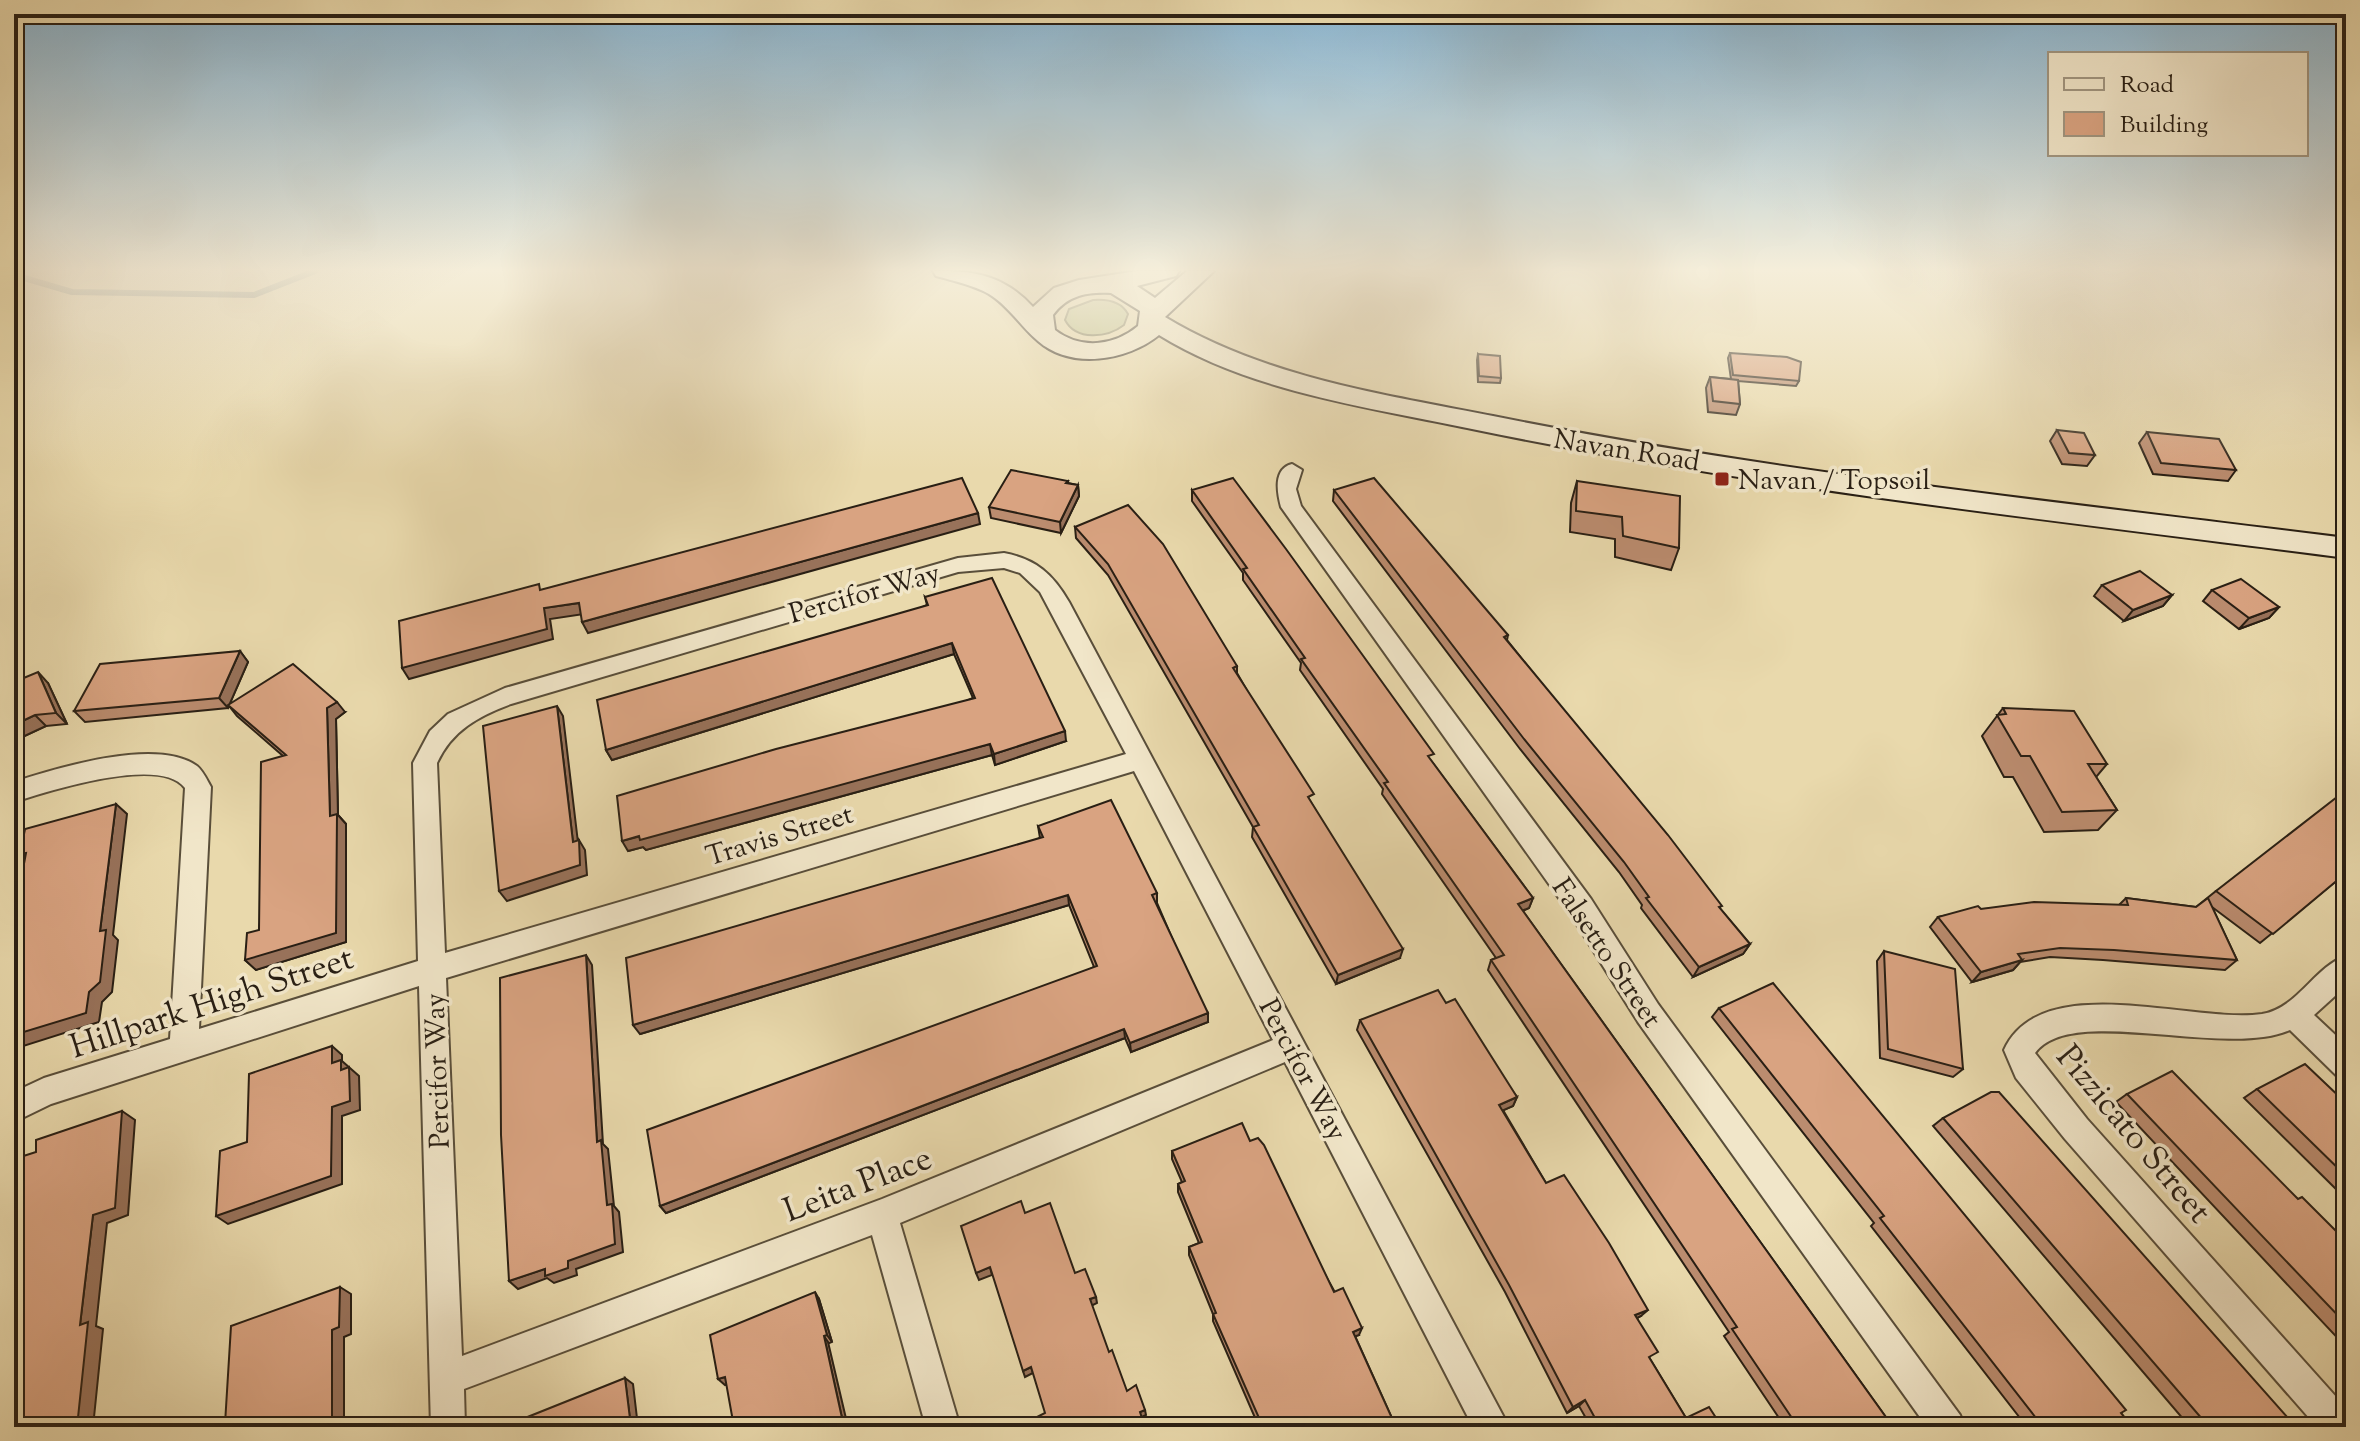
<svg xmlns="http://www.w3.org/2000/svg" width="2360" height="1441" font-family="'Sorts Mill Goudy',serif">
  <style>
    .green { fill: #bcbe86; stroke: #726e4d; stroke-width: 2 }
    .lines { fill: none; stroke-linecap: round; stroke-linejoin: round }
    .stream { stroke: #6e7b74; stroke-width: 6 }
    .minor-casing { stroke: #594e3a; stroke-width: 4 }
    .secondary-casing { stroke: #291f14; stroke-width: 4 }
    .minor { fill: #f1e6c9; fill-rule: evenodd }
    .secondary { fill: #f1e6c9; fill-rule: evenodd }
    .wall { fill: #bb8c6f; stroke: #291f14; stroke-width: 2 }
    .shaded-wall { fill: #98725a; stroke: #291f14; stroke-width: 2 }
    .building { fill: #d9a381; stroke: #291f14; stroke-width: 2 }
    .poi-dot { fill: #8f2418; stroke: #f1e6c9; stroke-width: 3 }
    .labels { text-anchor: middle; stroke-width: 7; stroke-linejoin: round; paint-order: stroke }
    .street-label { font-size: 28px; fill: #291f14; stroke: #f1e6c9 }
    .poi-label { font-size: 28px; fill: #291f14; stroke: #f1e6c9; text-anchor: start }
    .near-street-label { font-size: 34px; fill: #291f14; stroke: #f1e6c9 }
  </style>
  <rect width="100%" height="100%" fill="#e9d9ac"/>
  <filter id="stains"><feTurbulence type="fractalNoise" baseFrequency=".0025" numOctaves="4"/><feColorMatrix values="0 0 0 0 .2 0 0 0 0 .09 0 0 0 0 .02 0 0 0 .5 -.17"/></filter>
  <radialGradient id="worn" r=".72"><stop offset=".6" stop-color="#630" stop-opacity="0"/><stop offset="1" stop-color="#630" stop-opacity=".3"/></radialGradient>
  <path class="green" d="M1093 300C1106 299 1121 301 1128 314L1124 325C1107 338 1076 341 1065 320L1069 309Z"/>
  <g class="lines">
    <polyline class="stream" points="14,275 72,292 254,295 315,271"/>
    <g class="minor-casing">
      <g id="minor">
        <path d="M1292 464 1302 470 1296 489 1301 506 1591 899 1658 1004 1960 1415 1965 1427H1927L1638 1022 1571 915 1281 507C1277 492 1273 469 1292 464Z"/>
        <path d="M1004 553C1036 559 1053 574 1069 602L1509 1427H1473L1285 1062 900 1223 960 1427H926L872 1235 464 1389 465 1427H431L419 986 51 1104 14 1122V1092L44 1078 170 1039 185 788C161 755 48 791 14 802V782C57 768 157 737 197 766 203 771 207 780 211 787L199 1029 418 961 413 763 430 731 448 714 505 688 958 558ZM1004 568 1020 573 1040 592 1126 754 445 953 437 763C452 730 479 716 511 704L958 572ZM1134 771 1273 1040 882 1199 462 1356 446 978Z"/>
        <path d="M2346 956V986L2314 1015 2346 1045V1079L2336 1075 2290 1030C2226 1059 2071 1003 2035 1053L2087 1119 2346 1408V1427H2317L2065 1139 2016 1078 2004 1050C2041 968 2192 1024 2262 1014 2298 1008 2314 967 2346 956Z"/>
      </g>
    </g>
    <g class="secondary-casing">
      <path id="secondary" d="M933 271C973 270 1004 275 1033 307L1054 288 1079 280 1137 271H1179L1176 276 1137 286 1155 298 1187 271H1214L1165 317C1264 377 1381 394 1493 416 1775 473 2061 502 2346 538V558C2054 520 1761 489 1472 429 1368 407 1251 392 1159 335 1127 361 1071 370 1038 341 1021 327 1009 306 989 294 973 285 954 281 936 276ZM1111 293 1140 311 1138 326C1114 346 1081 350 1055 330L1053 315C1068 295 1087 292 1111 293Z"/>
    </g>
    <use href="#minor" class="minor"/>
    <use href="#secondary" class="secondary"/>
  </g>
  <g class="wall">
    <polygon points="1730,353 1799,381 1796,386 1738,381 1740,404 1736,415 1708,412 1706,388 1710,377 1731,379 1728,358"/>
    <polygon points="1478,354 1501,378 1500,383 1478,382 1477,360"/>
    <polygon points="2057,430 2095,455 2087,466 2062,464 2050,441"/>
    <polygon points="2147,432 2236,470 2228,481 2153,474 2139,443"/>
    <polygon points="1068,481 1068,483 1078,485 1079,496 1061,533 991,518 989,507"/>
    <polygon points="1577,481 1679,548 1671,570 1615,557 1615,539 1570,532 1571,503"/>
    <polygon points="1192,490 1432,762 1533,898 1529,908 1523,911 1893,1427 1785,1427 1724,1336 1729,1332 1488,970 1491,960 1496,958 1382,794 1383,789 1300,670 1301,663 1243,580 1243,573 1192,501"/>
    <polygon points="1334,490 1508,635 1507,640 1720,909 1750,944 1743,954 1693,977 1641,908 1642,905 1619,872 1520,749 1333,501"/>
    <polygon points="1075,527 1237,666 1237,673 1400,958 1336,984 1252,837 1253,827 1108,575 1076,538"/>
    <polygon points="2102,585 2172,595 2163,606 2124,621 2094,596"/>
    <polygon points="2212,590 2279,607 2269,618 2239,629 2203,601"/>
    <polygon points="925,597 1066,741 995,765 992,755 646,850 643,847 628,851 973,698 954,654 612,760 606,750 927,605"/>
    <polygon points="240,651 248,662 230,703 345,712 336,719 338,815 346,824 346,942 256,970 245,960 259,930 283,756 237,716 229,706 228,708 85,722 74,711"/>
    <polygon points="14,682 48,683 67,724 46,726 14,741"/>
    <polygon points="2003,708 2107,764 2096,777 2117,810 2098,830 2044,832 2013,777 2004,777 1982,736"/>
    <polygon points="1038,826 1157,893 1157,903 1208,1022 1131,1052 1125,1038 666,1213 660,1206 1094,967 1069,905 640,1034 1040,838"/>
    <polygon points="2346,873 2260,943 2212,907 2237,960 2225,970 2103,960 2050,957 2020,962 2013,970 1972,982 1930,927 1938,917 1981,909 2119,905 2126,898 2196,907 2216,891"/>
    <polygon points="1884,951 1963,1069 1953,1077 1880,1058 1877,961"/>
    <polygon points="1446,1003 1517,1097 1513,1106 1503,1110 1546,1183 1641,1316 1637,1318 1650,1359 1686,1418 1722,1427 1591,1427 1579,1406 1567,1413 1505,1292 1357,1030 1360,1020"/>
    <polygon points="1719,1008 2121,1413 2132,1427 2027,1427 1871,1226 1874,1223 1712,1017"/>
    <polygon points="2257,1089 2346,1103 2346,1199 2244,1098"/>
    <polygon points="2127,1094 2298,1199 2346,1241 2346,1347 2116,1102"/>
    <polygon points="1943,1118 2296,1427 2190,1427 1933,1126"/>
    <polygon points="1250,1141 1359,1335 1355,1336 1396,1427 1259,1427 1213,1321 1213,1314 1189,1255 1189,1247 1199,1243 1178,1192 1178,1184 1182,1182 1172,1159 1172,1151"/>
    <polygon points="819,1299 832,1342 725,1385"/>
  </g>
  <g class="shaded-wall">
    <polygon points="1078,485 1079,496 1061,533 1060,522"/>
    <polygon points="978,513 980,524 588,633 582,622"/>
    <polygon points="2172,595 2163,606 2124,621 2133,610"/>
    <polygon points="579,603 584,614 550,619 553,639 409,679 402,668 544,608"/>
    <polygon points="2279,607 2269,618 2239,629 2249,618"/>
    <polygon points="952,643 954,654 612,760 606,750"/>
    <polygon points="240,651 248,662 228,708 219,698"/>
    <polygon points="38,672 48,683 67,724 56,713"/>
    <polygon points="337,702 345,712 336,719 338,815 346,824 346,942 256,970 245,960 330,816 327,708"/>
    <polygon points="557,706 563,716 579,851 579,840 585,850 587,875 507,901 499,891 573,842"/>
    <polygon points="35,715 46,726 14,741 14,725"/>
    <polygon points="1065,731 1066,741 995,765 994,754"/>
    <polygon points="990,744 992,755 646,850 643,847 628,851 622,841"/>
    <polygon points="116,804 127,814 113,935 118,940 112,992 102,1002 99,1022 14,1049 14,1035 89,992 100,931"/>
    <polygon points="1068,895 1069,905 640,1034 633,1025"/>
    <polygon points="1533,898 1529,908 1514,914 1518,904"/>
    <polygon points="1750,944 1743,954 1693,977 1699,967"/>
    <polygon points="1403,949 1400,958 1336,984 1338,975"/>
    <polygon points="586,955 592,965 603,1144 608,1149 614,1206 619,1212 623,1252 576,1269 577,1275 554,1283 547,1278 518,1289 509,1281 568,1261 607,1205 597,1142"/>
    <polygon points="2022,960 2013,970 1972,982 1981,972"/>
    <polygon points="1208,1013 1208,1022 1131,1052 1130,1043"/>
    <polygon points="1124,1029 1125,1038 666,1213 660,1206"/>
    <polygon points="332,1046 342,1055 342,1061 359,1076 360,1110 342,1116 342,1184 228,1224 216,1216"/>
    <polygon points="1517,1097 1513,1106 1495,1114 1499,1105"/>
    <polygon points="122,1111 135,1120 128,1215 107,1223 96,1326 103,1329 93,1427 77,1427 80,1325 93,1215"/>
    <polygon points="990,1267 992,1275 979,1280 976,1273"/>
    <polygon points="340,1287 351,1294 351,1334 344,1337 344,1427 332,1427 332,1330"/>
    <polygon points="815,1292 819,1299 832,1342 827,1335"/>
    <polygon points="1096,1297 1097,1303 1091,1306 1090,1299"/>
    <polygon points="1648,1310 1641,1316 1629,1322 1635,1315"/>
    <polygon points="1362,1328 1359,1335 1351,1338 1353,1332"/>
    <polygon points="824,1336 828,1342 848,1427 844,1427"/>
    <polygon points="1031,1367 1033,1373 1025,1377 1023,1371"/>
    <polygon points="725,1377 731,1383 725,1385 718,1379"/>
    <polygon points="625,1378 633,1384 638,1427 631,1427"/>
    <polygon points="1585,1400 1579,1406 1567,1413 1573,1407"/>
    <polygon points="1145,1410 1146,1415 1140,1418 1140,1412"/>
  </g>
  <g class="building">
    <polygon points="1730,353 1787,357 1801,362 1799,381 1733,375"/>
    <polygon points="1478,354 1500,356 1501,378 1479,376"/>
    <polygon points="1710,377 1738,380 1740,404 1713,401"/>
    <polygon points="2057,430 2084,433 2095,455 2069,453"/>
    <polygon points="2147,432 2219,439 2236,470 2161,463"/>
    <polygon points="1011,470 1068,481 1066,483 1078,485 1060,522 989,507"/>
    <polygon points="962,478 978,513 582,622 579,603 544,608 547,629 402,668 399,621 539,584 540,590"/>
    <polygon points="1233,478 1286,549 1434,754 1428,756 1533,898 1518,904 1893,1427 1798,1427 1732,1329 1737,1327 1491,960 1504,955 1384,783 1388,782 1301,659 1305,658 1243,569 1247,568 1192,490"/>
    <polygon points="1374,478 1508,635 1504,637 1668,835 1722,906 1719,907 1750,944 1699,967 1646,898 1649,897 1624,862 1524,739 1334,490"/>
    <polygon points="1577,481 1680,496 1679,548 1623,536 1622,517 1576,511"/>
    <polygon points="1128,505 1163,544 1237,666 1233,668 1314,794 1308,797 1403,949 1338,975 1253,827 1259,825 1108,564 1075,527"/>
    <polygon points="2140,571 2172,595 2133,610 2102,585"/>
    <polygon points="992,578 1065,731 994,754 990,744 640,840 639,836 622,841 617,796 776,749 975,698 952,643 606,750 597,700 928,605 925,597"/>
    <polygon points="2241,579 2279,607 2249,618 2212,590"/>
    <polygon points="240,651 219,698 74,711 100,664"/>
    <polygon points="293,664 337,702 327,708 330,816 337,814 336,933 245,960 247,933 259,930 261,762 286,755 228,705"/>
    <polygon points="38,672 56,713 35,715 14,725 14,682"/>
    <polygon points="557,706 573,842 579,840 580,865 499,891 483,726"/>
    <polygon points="2003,708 2074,711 2107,764 2088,764 2117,810 2062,812 2030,756 2021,756 1997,715 2006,714"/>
    <polygon points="2346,790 2346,873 2273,934 2216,891"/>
    <polygon points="1111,800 1157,893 1152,895 1208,1013 1130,1043 1124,1029 660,1206 647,1130 1097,966 1068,895 633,1025 626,958 1043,837 1038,826"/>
    <polygon points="116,804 100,931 106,930 100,982 89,992 86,1013 14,1035 14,960 15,959 22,911 15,912 26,853 20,854 25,829"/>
    <polygon points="2126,898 2196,907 2208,898 2237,960 2114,950 2060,948 2018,954 2022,960 1981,972 1938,917 1978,906 1981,909 2034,902 2128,905"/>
    <polygon points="1884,951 1955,969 1963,1069 1888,1049"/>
    <polygon points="586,955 597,1142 601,1140 607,1205 612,1204 615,1244 568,1261 568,1268 545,1276 545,1269 509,1281 501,1135 500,978"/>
    <polygon points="1773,983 2126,1410 2121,1413 2132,1427 2043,1427 1880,1218 1884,1216 1719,1008"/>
    <polygon points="1438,990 1446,1003 1455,999 1517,1097 1499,1105 1546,1183 1564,1175 1609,1243 1648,1310 1635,1315 1658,1352 1649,1357 1686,1418 1709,1407 1722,1427 1600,1427 1585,1400 1573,1407 1509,1285 1360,1020"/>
    <polygon points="332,1046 332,1063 341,1060 341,1070 349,1067 350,1101 332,1107 331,1176 216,1216 220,1151 247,1142 249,1074"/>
    <polygon points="2305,1064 2346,1103 2346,1176 2257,1089"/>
    <polygon points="2172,1071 2298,1199 2302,1197 2346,1241 2346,1324 2127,1094"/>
    <polygon points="1991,1092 1999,1092 2296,1427 2209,1427 1943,1118"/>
    <polygon points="122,1111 115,1208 93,1215 80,1325 88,1322 77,1427 14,1427 14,1159 36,1152 36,1140"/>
    <polygon points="1242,1123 1250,1141 1258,1138 1264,1145 1334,1292 1343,1288 1362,1328 1353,1332 1396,1427 1263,1427 1213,1314 1216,1313 1189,1247 1202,1242 1178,1184 1185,1181 1172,1151"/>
    <polygon points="1021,1201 1025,1213 1050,1203 1075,1273 1085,1269 1096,1297 1090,1299 1109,1352 1112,1350 1127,1391 1136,1385 1145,1410 1140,1412 1145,1427 1033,1427 1031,1420 1045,1413 1031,1367 1023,1371 990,1267 976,1273 961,1226"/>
    <polygon points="340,1287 339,1327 332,1330 332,1427 218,1427 225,1424 231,1326"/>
    <polygon points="815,1292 827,1335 824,1336 844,1427 734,1427 725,1377 718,1379 710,1335"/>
    <polygon points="625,1378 631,1427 521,1427 520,1420"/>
  </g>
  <linearGradient id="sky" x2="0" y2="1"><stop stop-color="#89b6d3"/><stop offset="0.57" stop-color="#f5eeda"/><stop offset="1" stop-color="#f5eeda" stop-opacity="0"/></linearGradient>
  <rect width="2360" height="473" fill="url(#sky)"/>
  <rect class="poi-dot" x="1714" y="471" width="16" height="16" rx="4"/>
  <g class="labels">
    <g class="street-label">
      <text transform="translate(1627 449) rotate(9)" y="10">Navan Road</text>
      <text transform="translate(864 592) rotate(-16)" y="10">Percifor Way</text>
      <text transform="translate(779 834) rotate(-17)" y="10">Travis Street</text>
      <text transform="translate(1608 952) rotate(56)" y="10">Falsetto Street</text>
      <text transform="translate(1304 1069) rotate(62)" y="10">Percifor Way</text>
      <text transform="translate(436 1071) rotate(-92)" y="10">Percifor Way</text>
    </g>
    <g class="poi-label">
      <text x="1738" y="489">Navan / Topsoil</text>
    </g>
    <g class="near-street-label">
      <text transform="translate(211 1001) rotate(-18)" y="12">Hillpark High Street</text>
      <text transform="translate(2135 1133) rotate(50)" y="12">Pizzicato Street</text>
      <text transform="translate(857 1183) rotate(-21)" y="12">Leita Place</text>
    </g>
  </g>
  <rect width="2360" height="1441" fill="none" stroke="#e9d9ac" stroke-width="48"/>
  <rect x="16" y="16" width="2328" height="1409" fill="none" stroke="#291f14" stroke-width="4"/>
  <rect x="24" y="24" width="2312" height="1393" fill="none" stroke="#291f14" stroke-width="2"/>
  <rect x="2048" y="52" width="260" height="104" fill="#f1e6c9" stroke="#a19681" stroke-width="2"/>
  <rect x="2064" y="78" width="40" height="12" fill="#f1e6c9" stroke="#a19681" stroke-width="2"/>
  <text x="2120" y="92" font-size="24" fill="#291f14">Road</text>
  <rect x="2064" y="112" width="40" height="24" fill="#d9a381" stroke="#a19681" stroke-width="2"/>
  <text x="2120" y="132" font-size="24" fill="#291f14">Building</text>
  <rect width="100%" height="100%" filter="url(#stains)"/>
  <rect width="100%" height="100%" fill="url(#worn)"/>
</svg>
